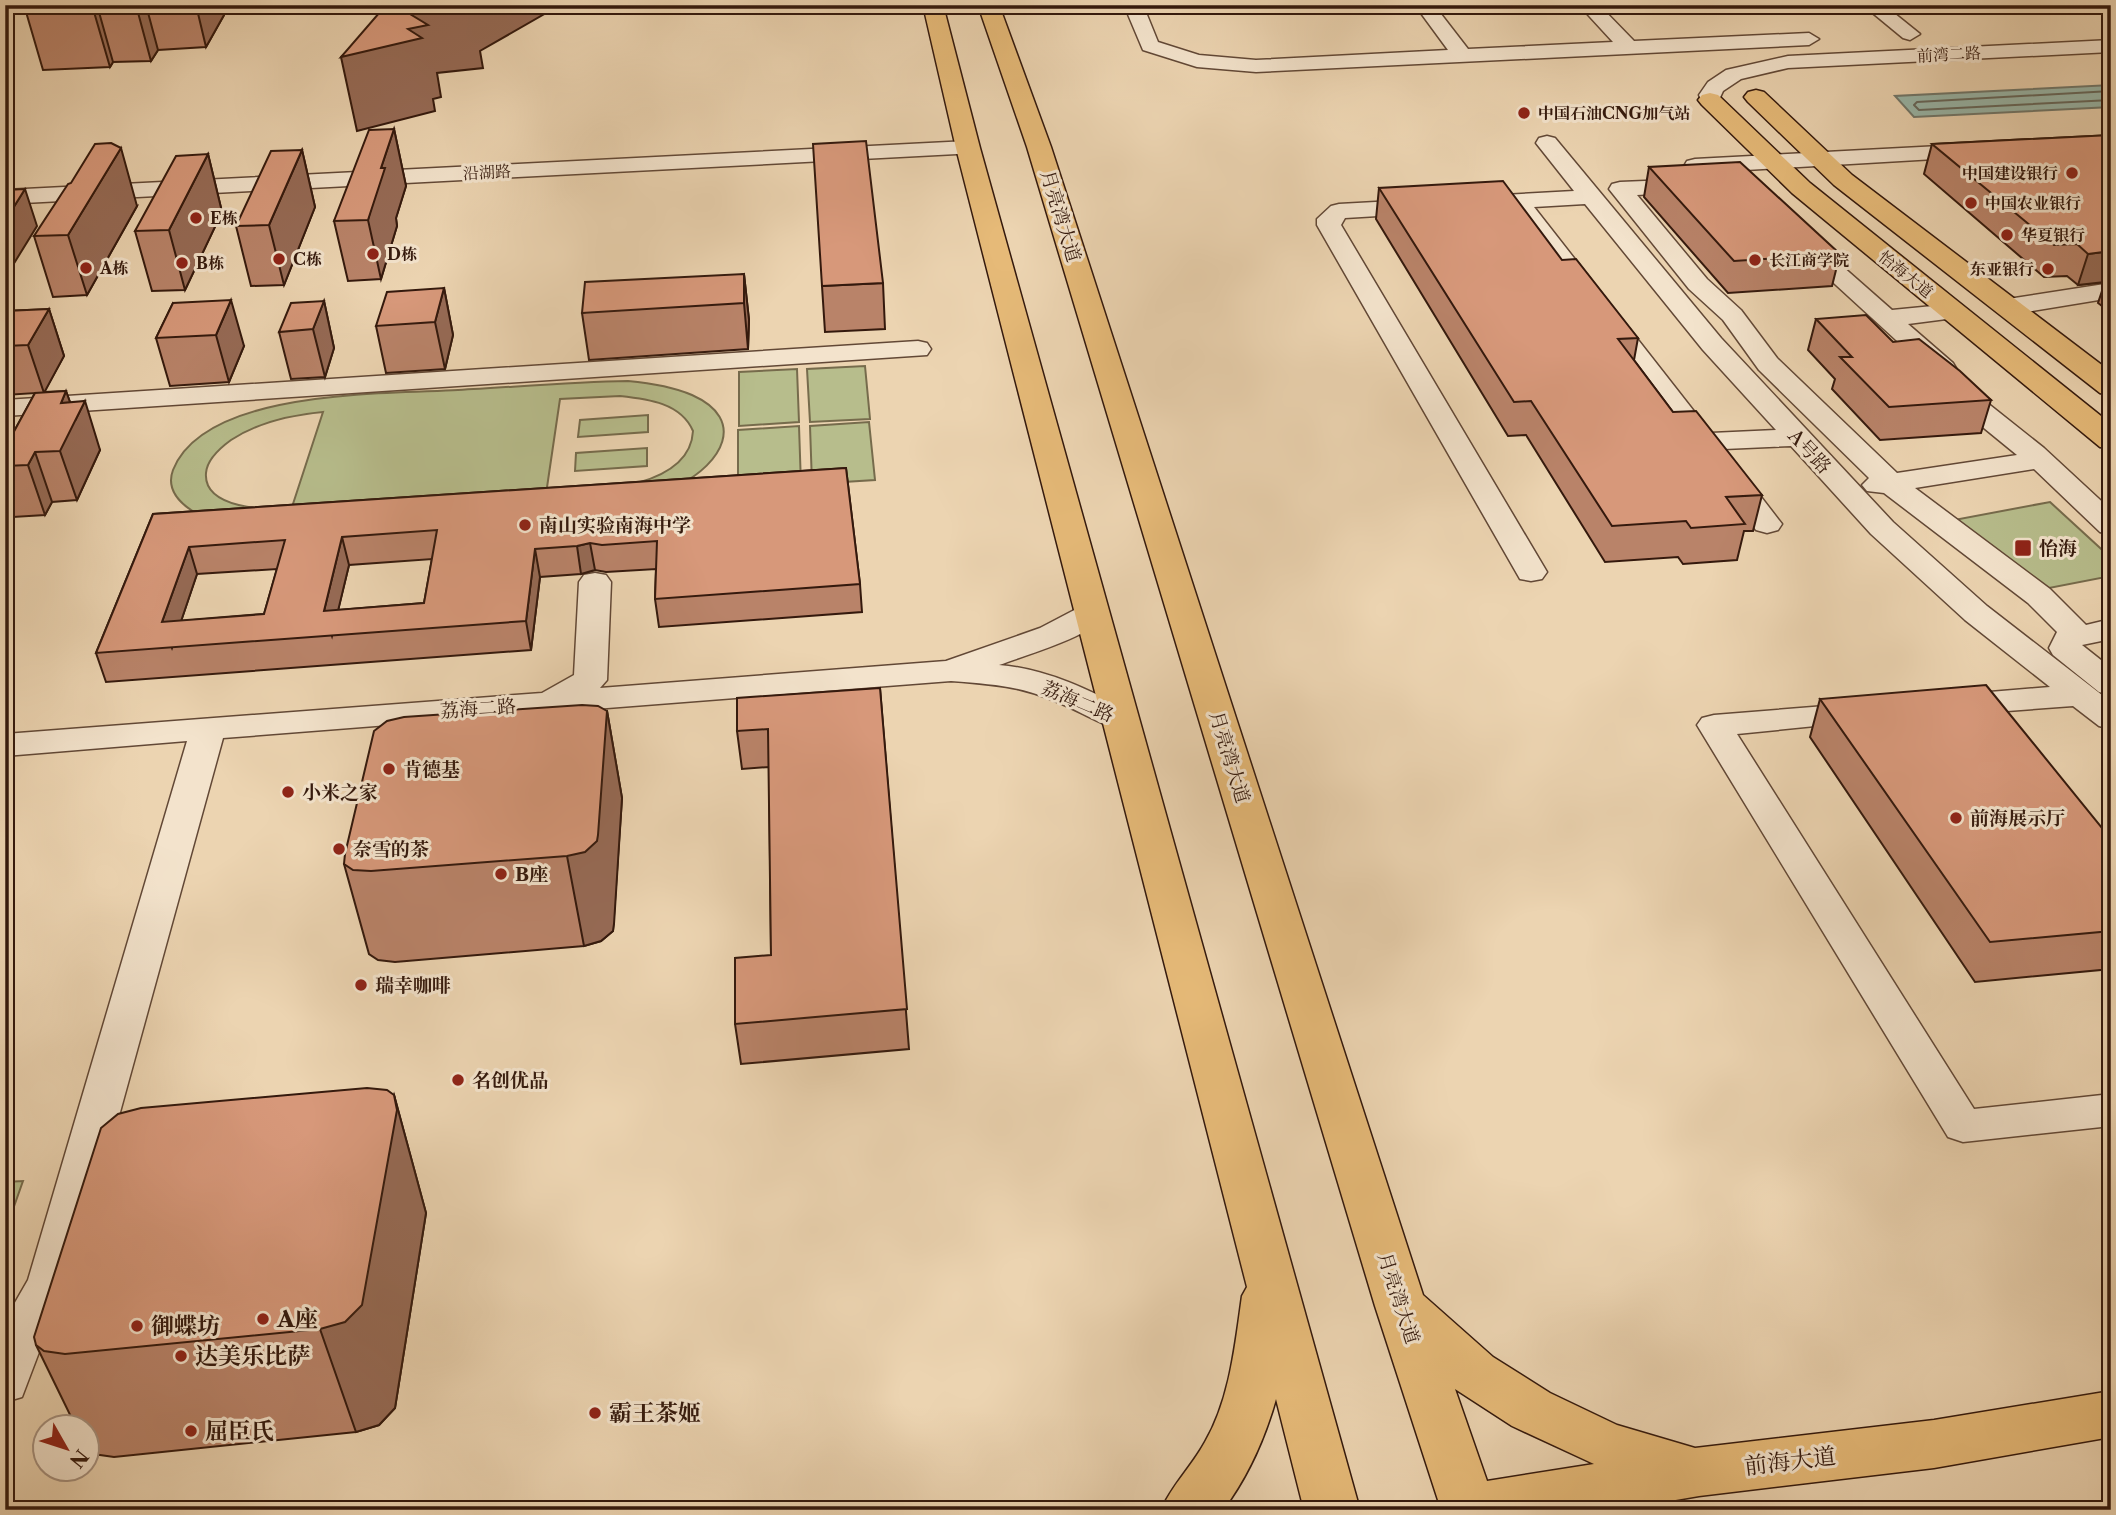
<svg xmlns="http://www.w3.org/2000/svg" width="2116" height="1515" font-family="'Libre Caslon Text','Noto Serif SC',serif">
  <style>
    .green { fill: #b7bd8c; stroke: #766b4c; stroke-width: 2; fill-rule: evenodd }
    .water { fill: #99b8ab; stroke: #71786c; stroke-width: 2 }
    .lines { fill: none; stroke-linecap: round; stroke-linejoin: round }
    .shore { stroke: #66685c; stroke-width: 2 }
    .minor-casing { stroke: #624836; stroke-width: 3 }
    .major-casing { stroke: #34190d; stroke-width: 3 }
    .highway-casing { stroke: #34190d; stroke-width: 3 }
    .minor { fill: #f3e3cc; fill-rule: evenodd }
    .major { fill: #e6ba78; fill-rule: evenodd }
    .highway { fill: #e6ba78; fill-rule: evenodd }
    .wall { fill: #b98369; stroke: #34190d; stroke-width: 2; fill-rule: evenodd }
    .shaded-wall { fill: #966a55; stroke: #34190d; stroke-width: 2 }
    .building { fill: #d7987a; stroke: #34190d; stroke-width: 2; fill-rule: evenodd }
    .poi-dot { fill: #8f2418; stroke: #f3e3cc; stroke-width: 2.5 }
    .labels { text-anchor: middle; stroke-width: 6; stroke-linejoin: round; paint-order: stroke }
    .far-street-label { font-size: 16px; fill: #34190d; stroke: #f3e3cc }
    .far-poi-label { font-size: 16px; font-weight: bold; fill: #34190d; stroke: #f3e3cc; text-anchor: start }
    .street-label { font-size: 19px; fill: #34190d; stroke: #f3e3cc }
    .poi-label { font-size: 19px; font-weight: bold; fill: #34190d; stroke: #f3e3cc; text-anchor: start }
    .near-poi-label { font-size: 23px; font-weight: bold; fill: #34190d; stroke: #f3e3cc; text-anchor: start }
    .near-street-label { font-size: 23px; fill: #34190d; stroke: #f3e3cc }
  </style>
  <rect width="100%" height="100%" fill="#ecd4b1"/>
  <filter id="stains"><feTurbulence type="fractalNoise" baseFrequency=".00286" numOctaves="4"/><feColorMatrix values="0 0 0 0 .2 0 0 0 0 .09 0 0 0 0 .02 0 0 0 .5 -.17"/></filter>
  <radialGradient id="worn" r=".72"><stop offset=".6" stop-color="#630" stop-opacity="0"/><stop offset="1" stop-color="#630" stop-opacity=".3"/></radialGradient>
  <g class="green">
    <polygon points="865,366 870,419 810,422 807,369"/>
    <polygon points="797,369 799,422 739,426 739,372"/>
    <path d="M628 381C650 383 671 386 692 395 748 420 721 464 679 485L720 484V501L162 535 170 517 199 515C183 506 165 491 173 470 205 389 386 394 458 390 514 387 571 382 628 381ZM620 396C648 399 681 403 693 431 690 490 588 492 546 494L560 399ZM323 412 291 510C268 510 203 509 206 473 207 459 220 448 231 440 258 422 291 415 323 412Z"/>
    <polygon points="648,415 648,432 578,437 580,420"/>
    <polygon points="869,422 875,480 812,484 810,426"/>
    <polygon points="799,426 801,485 738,489 738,430"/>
    <polygon points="647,448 647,466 575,471 576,453"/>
    <polygon points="2050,502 2111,558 2111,576 2044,589 1954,520"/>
    <polygon points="23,1181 5,1232 5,1182"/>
  </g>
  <polygon class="water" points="2111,85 2111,107 1914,117 1895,96"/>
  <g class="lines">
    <polyline class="shore" points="2111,91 1917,102 1914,105 1919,110 2111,100"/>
    <g class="minor-casing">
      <g id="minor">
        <polygon points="1124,5 1143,5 1158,42 1199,55 1256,60 1448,50 1415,5 1434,5 1468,49 1613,42 1579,5 1599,5 1634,41 1809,33 1819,39 1809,45 1256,72 1197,67 1143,50"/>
        <polygon points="1863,5 1884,5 1920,34 1910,40 1903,38"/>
        <polygon points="2111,40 2111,52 1788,68 1741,79 1723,91 1717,104 1703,104 1699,95 1708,82 1726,70 1788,56"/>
        <path d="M1547 136 1555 138 1721 338 1893 522 1987 606 2111 702V729L2099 726 2073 706 1954 715 1942 712 1937 705 1942 698 1954 695 2050 687 1965 620 1871 534 1791 446 1724 449 1782 524 1778 530 1767 533 1756 530 1511 208 1345 218 1341 225 1547 572 1542 579 1531 581 1520 579 1317 225V219L1331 206 1339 204 1574 191 1536 143 1539 138ZM1585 204 1703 350 1776 430 1711 433 1534 207Z"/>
        <polygon points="968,141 976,143 979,148 976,153 5,204 5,190"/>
        <polygon points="1978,144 1986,146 1989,151 1986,156 1695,173 1687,171 1684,166 1687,161 1695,159"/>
        <polygon points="1694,179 1702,181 1705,186 1702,191 1637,195 1707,279 1741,310 1777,358 1897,473 2017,455 1957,406 1932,373 1788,241 1792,236 1800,234 1808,236 1892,310 1953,304 1962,307 1966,312 1962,317 1908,324 1953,363 1962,378 1976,394 2044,448 2111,510 2111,535 2100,532 2034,469 1915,488 2050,589 2086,625 2111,619 2111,639 2082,645 2111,668 2111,695 2099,692 2053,655 2049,648 2057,632 2028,603 1884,493 1867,491 1862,485 1869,478 1759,370 1723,320 1689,289 1609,189 1612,184 1620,182"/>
        <polygon points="2111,283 2111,298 2008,315 1999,312 1995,307 1999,302 2008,299"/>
        <polygon points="918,341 927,343 931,349 927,355 5,416 5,400"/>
        <path d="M595 573 606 575 611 582 607 680 600 688 946 661 1040 628 1082 606 1093 603 1104 606 1109 613C1093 636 1026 655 999 665 1048 669 1091 691 1134 713L1139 720 1134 727C1114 732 1100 722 1083 714 1032 688 1007 685 951 681L223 738 73 1283 47 1331 22 1397 5 1402V1320L28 1280 187 741 5 756V734L542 693 574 675 579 582 584 575Z"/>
        <polygon points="1863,703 1875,706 1880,713 1875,720 1737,734 1974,1109 2111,1094 2111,1126 1963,1142 1948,1137 1697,725 1702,718 1714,715"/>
      </g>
    </g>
    <g class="major-casing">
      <g id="major">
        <path d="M923 5H943L980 148 1360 1510H1304L1276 1399C1265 1438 1247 1478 1223 1510H1161C1172 1485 1192 1466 1205 1442 1230 1399 1235 1345 1242 1296L1247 1287 956 148Z"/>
        <path d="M978 5H999L1051 147 1423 1295 1493 1357 1550 1393 1617 1425 1695 1448 1934 1420 2111 1391V1437L1934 1468 1699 1496 1617 1510H1433L1438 1500 1375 1306 1027 147ZM1455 1389 1512 1426 1594 1464 1487 1481Z"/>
        <polygon points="1756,90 1764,92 1852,175 2111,372 2111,396 2100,393 1834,185 1748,102 1744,97 1748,92"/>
        <polygon points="1710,93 1718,95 1810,183 2111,424 2111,449 2100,447 1792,193 1702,105 1698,100 1702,95"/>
      </g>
    </g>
    <g class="highway-casing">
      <path id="highway" d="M917 5H940L946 12 942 16C931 19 924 15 917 5Z"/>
    </g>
    <use href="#minor" class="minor"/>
    <use href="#major" class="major"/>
    <use href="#highway" class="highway"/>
  </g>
  <g class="wall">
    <polygon points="24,5 222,5 224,15 206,47 158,50 151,61 113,62 110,67 43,70"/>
    <polygon points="394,129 406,186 396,218 397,226 381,279 348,281 334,221"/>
    <polygon points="2111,135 2111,313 2098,303 2105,282 2078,285 2067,276 2044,277 1924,174 1932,144"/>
    <polygon points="302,150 315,207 284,285 251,286 236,226"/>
    <polygon points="208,154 222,212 185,290 152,291 135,231"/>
    <polygon points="1649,167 1840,254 1832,286 1728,293 1644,197"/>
    <polygon points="1379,188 1562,260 1638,338 1634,360 1673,412 1762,495 1753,531 1744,531 1737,560 1683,564 1678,557 1605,562 1526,435 1508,436 1376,219"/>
    <polygon points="137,206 87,295 53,297 34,236"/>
    <polygon points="744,274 749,320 748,349 589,360 582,313"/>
    <polygon points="883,283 885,329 825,332 822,286"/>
    <polygon points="444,288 453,335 445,369 386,373 376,326"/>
    <polygon points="324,301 334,348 325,377 291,379 279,332"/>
    <polygon points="173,303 244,346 229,382 170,386 156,338"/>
    <polygon points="49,309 64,356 44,392 66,391 70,402 100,450 77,500 52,502 45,515 13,517 5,496 5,448 35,393 5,395 5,311"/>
    <polygon points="1816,319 1893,342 1991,400 1981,433 1880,440 1832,389 1835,379 1808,350"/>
    <path d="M846 468 860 584 862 612 659 627 655 599 656 569 606 572 595 570 581 574 540 577 531 650 106 682 96 653 153 514ZM432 559 424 603 338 610 349 565ZM277 569 264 614 181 621 197 574Z"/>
    <polygon points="2111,629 2111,654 2104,648"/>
    <polygon points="880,688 909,1049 741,1064 735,1024 771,955 769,767 742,769 737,731"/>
    <polygon points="1820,699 2111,839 2111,969 1975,982 1810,737"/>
    <polygon points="607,711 622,798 613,931 601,941 584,946 395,962 378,960 369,954 344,864"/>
    <polygon points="394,1095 426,1213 395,1408 379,1425 356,1432 114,1457 93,1454 88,1449 88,1427 76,1427 36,1345"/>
  </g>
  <g class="shaded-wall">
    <polygon points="92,5 97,5 113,62 110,67"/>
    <polygon points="136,5 146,5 158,50 151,61"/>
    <polygon points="196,5 222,5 224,15 206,47"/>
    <polygon points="395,5 560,5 480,51 483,68 437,73 441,97 433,99 435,111 357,131 341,57"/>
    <polygon points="394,129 406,186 396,218 397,226 381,279 368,220 381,168"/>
    <polygon points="121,148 137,206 87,295 68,235"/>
    <polygon points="302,150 315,207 284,285 269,225"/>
    <polygon points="208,154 222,212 185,290 169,230"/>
    <polygon points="25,189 37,226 5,278 5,221"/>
    <polygon points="2111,251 2111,272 2109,271 2105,282 2078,285 2088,254"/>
    <polygon points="744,274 749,320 748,349 744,303"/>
    <polygon points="444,288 453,335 445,369 435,322"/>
    <polygon points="231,300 244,346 229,382 216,335"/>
    <polygon points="324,301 334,348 325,377 313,329"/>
    <polygon points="49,309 64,356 44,393 28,345"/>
    <polygon points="66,391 76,419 85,401 100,450 77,500 60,451 61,403"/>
    <polygon points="35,452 52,502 45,515 28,465"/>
    <polygon points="342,537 349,565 332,636 324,611"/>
    <polygon points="590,543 595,570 581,574 577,546"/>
    <polygon points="189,547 197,574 172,648 162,622"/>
    <polygon points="535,549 540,577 531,650 526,621"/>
    <polygon points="607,711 622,798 614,924 613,931 601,941 584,946 567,856"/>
    <polygon points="394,1095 426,1213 395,1408 379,1425 356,1432 320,1329"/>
  </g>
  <g class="building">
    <polygon points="386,5 395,5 428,25 408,29 422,38 341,57"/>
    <polygon points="394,129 381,168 385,168 368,220 334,221 369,130"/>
    <polygon points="2111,135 2111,251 2088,254 2077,244 2054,245 1932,144"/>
    <polygon points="866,141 883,283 822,286 813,144"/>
    <polygon points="111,143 121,148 68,235 34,236 68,184 71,183 95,144"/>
    <polygon points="302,150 269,225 236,226 271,151"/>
    <polygon points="208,154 169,230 135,231 176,156"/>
    <polygon points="1740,162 1840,254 1734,261 1649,167"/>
    <polygon points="1503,181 1562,260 1576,259 1638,338 1618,339 1673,412 1696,411 1762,495 1726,497 1745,524 1691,528 1686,521 1612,526 1531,401 1514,402 1379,188"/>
    <polygon points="25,189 5,221 5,190"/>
    <polygon points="744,274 744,303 582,313 585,282"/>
    <polygon points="444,288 435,322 376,326 387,292"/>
    <polygon points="231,300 216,335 156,338 173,303"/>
    <polygon points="324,301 313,329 279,332 291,303"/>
    <polygon points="49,309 28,345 5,346 5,311"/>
    <polygon points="1866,315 1893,342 1919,339 1960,371 1991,400 1889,407 1840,357 1852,357 1816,319"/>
    <polygon points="66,391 61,403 85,401 60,451 35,452 28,465 5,466 5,448 35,393"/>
    <path d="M846 468 860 584 655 599 657 541 602 545 590 543 577 546 535 549 526 621 96 653 153 514ZM437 530 424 603 324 611 342 537ZM285 540 264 614 162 622 189 547Z"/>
    <polygon points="1986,685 2111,839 2111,931 1990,942 1820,699"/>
    <polygon points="880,688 907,1009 735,1024 735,958 771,955 768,729 737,731 737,698"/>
    <polygon points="582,705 598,706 607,711 598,835 597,841 585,852 567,856 371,871 353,870 344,864 345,854 374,731 387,721 404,717"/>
    <polygon points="367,1088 387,1090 394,1095 397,1110 362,1305 345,1322 320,1329 65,1354 44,1351 36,1345 34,1337 101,1128 118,1114 141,1108"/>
  </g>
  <g class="poi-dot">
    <circle cx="1524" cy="113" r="7"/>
    <circle cx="2072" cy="173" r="7"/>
    <circle cx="1971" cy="203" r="7"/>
    <circle cx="196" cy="218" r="7"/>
    <circle cx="2007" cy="235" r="7"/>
    <circle cx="373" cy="254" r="7"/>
    <circle cx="279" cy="259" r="7"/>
    <circle cx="1755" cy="260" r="7"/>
    <circle cx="182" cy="263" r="7"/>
    <circle cx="86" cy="268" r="7"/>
    <circle cx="2048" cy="269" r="7"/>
    <circle cx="525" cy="525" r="7"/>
    <rect x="2014" y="539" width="18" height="18" rx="3.5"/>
    <circle cx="389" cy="769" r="7"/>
    <circle cx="288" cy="792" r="7"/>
    <circle cx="1956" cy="818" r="7"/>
    <circle cx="339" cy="849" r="7"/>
    <circle cx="501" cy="874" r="7"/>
    <circle cx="361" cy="985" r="7"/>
    <circle cx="458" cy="1080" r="7"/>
    <circle cx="263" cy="1319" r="7"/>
    <circle cx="137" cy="1326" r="7"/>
    <circle cx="181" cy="1356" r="7"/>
    <circle cx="595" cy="1413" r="7"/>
    <circle cx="191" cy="1431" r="7"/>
  </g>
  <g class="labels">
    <g class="far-street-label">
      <text transform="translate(1949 54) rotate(-3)" y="6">前湾二路</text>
      <text transform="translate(487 172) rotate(-3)" y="6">沿湖路</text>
      <text transform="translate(1906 274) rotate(39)" y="6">怡海大道</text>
    </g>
    <g class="far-poi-label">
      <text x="1538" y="119">中国石油CNG加气站</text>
      <text x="2058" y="179" text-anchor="end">中国建设银行</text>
      <text x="1985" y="209">中国农业银行</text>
      <text x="210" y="224">E栋</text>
      <text x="2021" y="241">华夏银行</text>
      <text x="387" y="260">D栋</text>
      <text x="293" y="265">C栋</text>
      <text x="1769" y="266">长江商学院</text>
      <text x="196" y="269">B栋</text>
      <text x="100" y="274">A栋</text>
      <text x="2034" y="275" text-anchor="end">东亚银行</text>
    </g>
    <g class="street-label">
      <text transform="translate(1061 216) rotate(73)" y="7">月亮湾大道</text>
      <text transform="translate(1810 451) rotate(47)" y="7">A号路</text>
      <text transform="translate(1078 701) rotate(23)" y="7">荔海二路</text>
      <text transform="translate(478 708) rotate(-4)" y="7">荔海二路</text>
      <text transform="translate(1230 757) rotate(73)" y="7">月亮湾大道</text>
      <text transform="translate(1399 1298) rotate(72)" y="7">月亮湾大道</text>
    </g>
    <g class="poi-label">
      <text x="539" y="532">南山实验南海中学</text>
      <text x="2039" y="555">怡海</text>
      <text x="403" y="776">肯德基</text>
      <text x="302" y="799">小米之家</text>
      <text x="1970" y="825">前海展示厅</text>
      <text x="353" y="856">奈雪的茶</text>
      <text x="515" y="881">B座</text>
      <text x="375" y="992">瑞幸咖啡</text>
      <text x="472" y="1087">名创优品</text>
    </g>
    <g class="near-poi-label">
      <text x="277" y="1327">A座</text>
      <text x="151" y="1334">御蝶坊</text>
      <text x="195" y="1364">达美乐比萨</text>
      <text x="609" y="1421">霸王茶姬</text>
      <text x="205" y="1439">屈臣氏</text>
    </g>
    <g class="near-street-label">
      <text transform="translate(1790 1461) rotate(-7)" y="8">前海大道</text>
    </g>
  </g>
  <rect width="2116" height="1515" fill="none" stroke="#ecd4b1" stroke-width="28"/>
  <rect x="7" y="7" width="2102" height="1501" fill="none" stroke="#34190d" stroke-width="3.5"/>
  <rect x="14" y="14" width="2088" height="1487" fill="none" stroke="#34190d" stroke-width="2"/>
  <g transform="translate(66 1448) rotate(129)"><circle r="33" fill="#f3e3cc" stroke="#a79280" stroke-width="2"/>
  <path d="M0-5L12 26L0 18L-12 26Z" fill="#8f2418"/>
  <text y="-10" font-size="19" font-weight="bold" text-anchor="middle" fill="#34190d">N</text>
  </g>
  <rect width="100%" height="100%" filter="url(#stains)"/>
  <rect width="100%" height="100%" fill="url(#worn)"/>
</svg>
